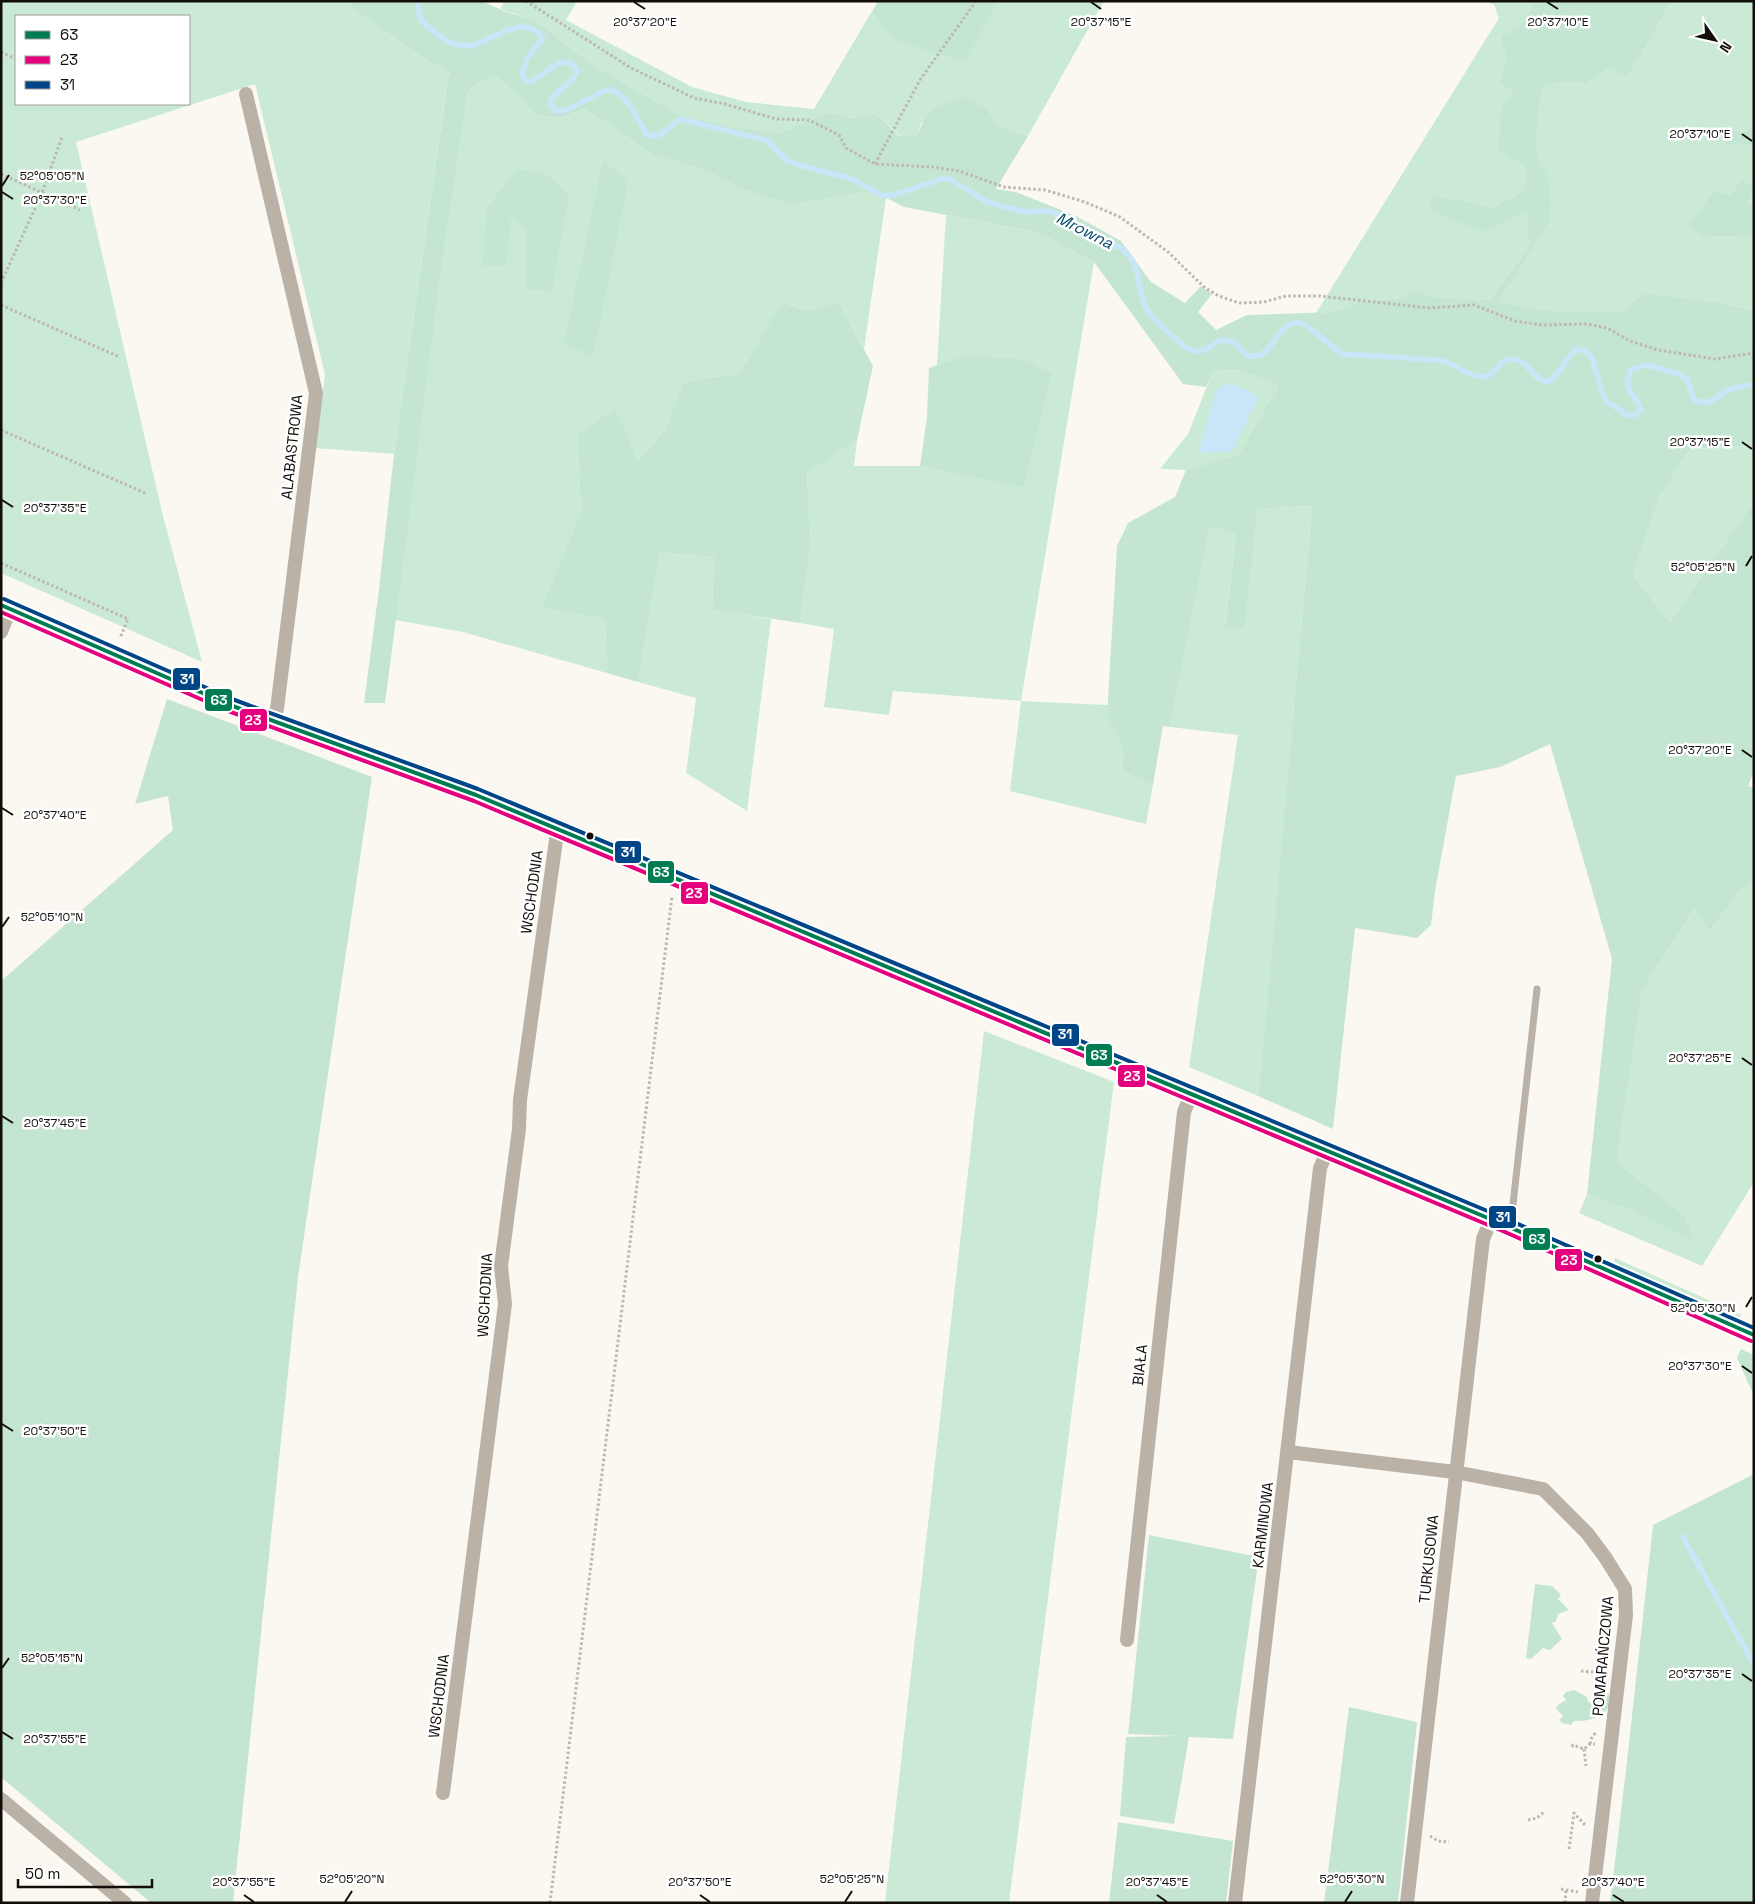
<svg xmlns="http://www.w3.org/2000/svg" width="1755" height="1904" font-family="'Space Grotesk',sans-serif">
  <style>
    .green { fill: #caead6; fill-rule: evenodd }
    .forest { fill: #c5e5d3 }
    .water { fill: #c9e6f8 }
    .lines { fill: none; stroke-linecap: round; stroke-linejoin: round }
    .stream { stroke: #c9e6f8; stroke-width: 5.5 }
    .path { stroke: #bdb7b0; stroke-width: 3; stroke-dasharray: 2.5 2.5; stroke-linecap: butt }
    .lane { stroke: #bab2a7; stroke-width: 7 }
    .street { stroke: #bab2a7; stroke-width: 14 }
    .secondary { stroke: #c2bcb0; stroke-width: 20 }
    .bus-1-casing { stroke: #fff; stroke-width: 8 }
    .bus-2-casing { stroke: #fff; stroke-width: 8 }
    .bus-3-casing { stroke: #fff; stroke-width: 8 }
    .bus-1 { stroke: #007c52; stroke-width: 4 }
    .bus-2 { stroke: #e5007d; stroke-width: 4 }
    .bus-3 { stroke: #004687; stroke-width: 4 }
    .ticks { fill: none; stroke: #110d08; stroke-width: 2 }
    .bus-dot { fill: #110d08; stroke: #fff; stroke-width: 2 }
    .labels { text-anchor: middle; stroke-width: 5; stroke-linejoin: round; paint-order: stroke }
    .street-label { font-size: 15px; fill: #110d08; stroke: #fff }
    .water-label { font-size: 16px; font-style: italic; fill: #01496a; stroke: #fff }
    .ticks-label { font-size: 12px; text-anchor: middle; fill: #110d08; stroke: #fff; stroke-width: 5; stroke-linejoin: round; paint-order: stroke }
    .line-badge { stroke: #fff; stroke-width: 2 }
    .badge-label { font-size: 14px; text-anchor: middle; font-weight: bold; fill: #fff }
  </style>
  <rect width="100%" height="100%" fill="#fbf8f2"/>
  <g class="green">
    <path d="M1 1H352L351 8 427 60 449 70 394 454 315 448 325 375 255 84 76 142 163 516 202 662 1 573ZM16 16H189V104H16Z"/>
    <polygon points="505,1 577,1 566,20 692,87 746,102 814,109 878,1 1104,1 1028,136 999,126 987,109 921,123 917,136 900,136 876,113 851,118 829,112 780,133 728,126 678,114 600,69 562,42 549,29 532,19 500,9"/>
    <polygon points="1486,1 1558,1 1534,4 1519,29 1500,36 1506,58 1499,83 1513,92 1501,105 1497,150 1525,166 1524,190 1494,207 1433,197 1427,208 1526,212 1529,246 1490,300 1433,297 1416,290 1395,299 1361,301 1333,312 1316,313 1499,18 1494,5"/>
    <polygon points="1671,1 1754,1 1754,125 1743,132 1723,128 1725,144 1751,144 1754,146 1754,206 1747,206 1732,196 1703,237 1754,238 1754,310 1715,302 1644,293 1620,312 1554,311 1497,302 1551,220 1548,179 1537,155 1538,118 1544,84 1587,83 1608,67 1642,54"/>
    <path d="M495 76 520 97 535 115 561 118 584 109 611 125 652 155 703 169 744 190 790 205 873 191 886 198 864 349 838 301 808 311 783 302 740 373 683 382 665 430 637 462 577 435 581 511 541 608 605 619 607 673 463 632 395 620 441 274 468 92 475 85ZM603 162 629 180 592 357Z"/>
    <polygon points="946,215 1037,232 1094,262 1021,701 1108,705 1108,716 1123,748 1122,771 1153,785 1146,824 1010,791 1021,701 893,691 889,715 824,707 834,629 800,623 811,544 807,472 857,440 854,466 920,466 1024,486 1024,359 967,354 937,365"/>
    <polygon points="1239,370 1278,385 1239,454 1186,470 1160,469 1188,434 1213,371"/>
    <polygon points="1754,446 1754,501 1670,622 1633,575 1660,496 1690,449"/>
    <polygon points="1312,506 1258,1096 1189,1067 1238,735 1170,727 1210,527 1236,534 1225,626 1245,629 1258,509"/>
    <polygon points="660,553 714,557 712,608 771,619 747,811 686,773 696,698 638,682"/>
    <polygon points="1754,880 1754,1182 1702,1266 1579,1213 1587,1194 1631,1211 1694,1241 1685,1216 1617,1162 1642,991 1694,909 1709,932 1744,886"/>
    <polygon points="984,1031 1114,1082 1009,1903 885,1903"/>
    <polygon points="1615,1258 1742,1315 1741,1316 1738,1318 1613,1263"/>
  </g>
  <g class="forest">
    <path d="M352 1H482L504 11 532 19 549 29 562 42 600 69 678 114 728 126 780 133 829 112 851 118 876 113 899 136H917C928 106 935 109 962 96L987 109 999 126 1028 136 996 189 1016 192 1076 216 1121 241 1151 282 1185 303 1201 286 1212 294 1198 312 1216 330 1247 315 1333 312 1361 301 1395 299 1416 290 1433 297 1490 300 1529 246 1526 212 1481 232 1427 208 1433 196 1494 207 1524 190 1525 166 1497 151 1501 105 1513 92 1499 83 1506 58 1500 36 1519 28 1534 4 1558 1H1671L1642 54 1626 76 1608 68 1587 83 1544 84 1538 118 1537 155 1549 179 1551 220 1498 302 1554 311 1620 312 1644 293 1715 302 1754 310V446L1690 449 1660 496 1633 575 1670 622 1754 501V771L1748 786 1754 788V880L1744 886 1709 932 1694 909 1642 991 1617 1162 1685 1216 1695 1242 1631 1211 1587 1194 1612 959 1550 744 1500 767 1456 776 1435 891 1431 925 1417 938 1355 928 1333 1129 1258 1096 1312 506 1258 509 1245 629 1225 627 1236 534 1210 527 1170 727 1163 726 1153 785 1122 771 1123 748 1107 716 1117 546 1128 523 1175 497 1186 470 1239 454 1278 385 1239 370 1213 371 1206 387 1183 384 1094 262 1037 232 904 207 873 191 790 205 744 190 703 169 652 155 611 125 584 109 561 118 535 115 520 97 495 76 475 85 468 92 441 274 385 703H364L379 589 394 454 449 71 427 60 351 8Z"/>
    <polygon points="879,1 997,1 965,62 892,39 873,11"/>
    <polygon points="1754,125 1754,146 1751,144 1725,144 1723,128 1743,132"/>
    <polygon points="603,161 629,180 593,357 564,343"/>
    <polygon points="517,169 546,174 569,196 552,291 526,289 527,228 511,218 506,266 482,266 487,208"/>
    <polygon points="1741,180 1753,188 1747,205 1754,206 1754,238 1703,237 1690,225 1714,191 1731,196"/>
    <polygon points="838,301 873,366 857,440 807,473 811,544 800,623 712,609 714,557 660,553 638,682 607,673 605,619 541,608 581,511 577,435 615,409 638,461 665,430 683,382 740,373 782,302 808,311"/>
    <polygon points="967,354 1024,359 1052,374 1024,487 920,466 927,417 929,368"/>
    <polygon points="167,699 372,777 298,1277 233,1903 151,1903 1,1777 1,981 173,830 168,796 135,804"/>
    <polygon points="1741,1349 1754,1355 1754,1396 1737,1358"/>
    <polygon points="1754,1474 1754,1903 1610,1903 1627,1761 1653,1525"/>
    <polygon points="1149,1535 1259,1557 1233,1739 1189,1737 1174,1824 1120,1816 1126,1737 1177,1736 1128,1734"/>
    <polygon points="1535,1584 1552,1586 1561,1595 1558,1599 1569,1610 1558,1614 1556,1621 1552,1623 1562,1639 1550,1650 1543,1648 1531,1659 1526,1658"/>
    <path d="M1574 1690 1587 1697 1588 1702 1591 1703 1595 1695 1606 1692 1611 1697C1611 1716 1589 1722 1574 1721L1571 1725 1562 1723 1559 1720 1563 1716 1556 1709 1558 1705 1566 1700 1563 1696 1566 1692Z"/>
    <polygon points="1349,1707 1417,1722 1398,1903 1324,1903"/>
    <polygon points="1118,1822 1233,1841 1226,1903 1109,1903"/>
  </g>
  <polygon class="water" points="1232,384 1254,393 1258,398 1233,451 1198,453 1216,391 1223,385"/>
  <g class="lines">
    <g class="stream">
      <path d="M418 1C418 19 422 23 436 33 445 40 455 47 468 46 493 43 521 10 543 38L527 58 522 74 525 80 530 82C544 76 565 49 577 70 574 85 554 89 550 103L552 108 558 111 566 110 608 89C628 93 637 119 647 135 662 139 667 128 680 119L768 141 786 160 796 164 852 179 883 196 894 195 941 179H950L987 202 1025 212 1046 211 1055 213 1124 250C1145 272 1135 292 1148 311 1157 324 1174 337 1185 347 1209 361 1214 333 1233 342 1238 344 1243 352 1247 356 1276 359 1273 326 1296 323 1308 320 1329 348 1343 354L1439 360C1454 363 1467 376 1482 377 1496 377 1500 356 1514 359 1528 361 1532 379 1548 382 1561 374 1565 360 1576 349L1586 351 1592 358 1602 392 1606 401 1627 415H1635L1641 410C1635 392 1621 391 1631 370L1647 365 1679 374 1687 379 1694 399C1711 408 1713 398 1726 391 1735 387 1744 386 1754 385"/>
      <polyline points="1683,1537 1754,1665"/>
    </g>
    <g class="path">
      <polyline points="526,1 631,68 694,98 725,104 776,119 809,120 839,135 846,148 875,164 933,167 959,171 1004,187 1045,190 1085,202 1120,217 1168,252 1205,288 1219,296 1239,303 1264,302 1286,296 1320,296 1429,308 1474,305 1515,321 1542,325 1587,324 1607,328 1630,341 1658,350 1715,359 1754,353"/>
      <polyline points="1,52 16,59"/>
      <polyline points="875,164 920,80 976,1"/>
      <polyline points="1,174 80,210"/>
      <polyline points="1,283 42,193 62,137"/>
      <polyline points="1,305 120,357"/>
      <polyline points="1,430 147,494"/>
      <polyline points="1,563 128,619 120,638"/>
      <polyline points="1581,1671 1604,1673"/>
      <polyline points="1590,1744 1591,1739 1596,1732"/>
      <polyline points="1572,1747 1573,1745 1584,1749 1590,1744 1595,1744"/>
      <polyline points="1584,1749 1586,1766"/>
      <polyline points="1528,1820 1537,1818 1544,1812"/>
      <polyline points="1430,1836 1438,1841 1449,1842"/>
      <polyline points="1569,1849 1574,1813 1586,1826"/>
      <polyline points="1561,1889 1578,1892"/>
      <polyline points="550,1903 672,896"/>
      <polyline points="1565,1903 1566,1889"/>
    </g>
    <polyline class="lane" points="1508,1224 1512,1213 1537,989"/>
    <g class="street">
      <polyline points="246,94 316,393 277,709 273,720"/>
      <polyline points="1,632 10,609"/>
      <polyline points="1288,1452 1455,1472 1543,1489 1587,1533 1605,1557 1625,1589 1626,1615 1592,1903"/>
      <polyline points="1127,1640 1184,1112 1191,1095"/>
      <polyline points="443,1793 505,1304 501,1266 519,1129 520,1100 556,840 560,830"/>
      <polyline points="1,1799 125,1903"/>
      <polyline points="1235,1903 1320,1168 1327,1152"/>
      <polyline points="1407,1903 1483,1239 1491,1220"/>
    </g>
    <polyline class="secondary" points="1,605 230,705 476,795 560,830 1507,1226 1754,1335"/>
    <g class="bus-1-casing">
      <polyline id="bus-1" points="1,605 230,705 476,795 1507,1226 1754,1335"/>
    </g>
    <g class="bus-2-casing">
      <polyline id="bus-2" points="1,612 228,711 474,801 1505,1232 1751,1341"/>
    </g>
    <g class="bus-3-casing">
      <polyline id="bus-3" points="4,599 232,699 478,789 1509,1220 1754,1328"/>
    </g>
    <use href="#bus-1" class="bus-1"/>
    <use href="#bus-2" class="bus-2"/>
    <use href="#bus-3" class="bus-3"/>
  </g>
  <path class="ticks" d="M634 2 645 9M1091 2 1101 9M1547 2 1558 9M1742 134 1752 141M2 186 9 175M2 192 13 199M1742 442 1752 449M2 500 13 507M1746 566 1752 556M1742 750 1752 757M2 808 13 815M2 927 9 917M1742 1058 1752 1065M2 1116 13 1123M1746 1307 1752 1297M1742 1366 1752 1373M2 1424 13 1431M2 1668 9 1658M1742 1674 1752 1681M2 1732 13 1739M244 1895 254 1902M700 1895 710 1902M1157 1895 1167 1902M1613 1895 1624 1902M345 1902 352 1891M845 1902 852 1891M1345 1902 1352 1891"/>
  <g class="bus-dot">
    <circle cx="590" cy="836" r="4.5"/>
    <circle cx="1598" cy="1259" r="4.5"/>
  </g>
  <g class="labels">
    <g class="street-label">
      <text transform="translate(292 447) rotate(-84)" y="5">ALABASTROWA</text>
      <text transform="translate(532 892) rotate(-82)" y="5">WSCHODNIA</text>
      <text transform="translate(485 1295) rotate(-87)" y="5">WSCHODNIA</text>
      <text transform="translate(1140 1365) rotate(-84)" y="5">BIAŁA</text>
      <text transform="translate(1263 1525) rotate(-83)" y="5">KARMINOWA</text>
      <text transform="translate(1429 1559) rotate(-84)" y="5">TURKUSOWA</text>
      <text transform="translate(1603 1656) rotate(-85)" y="5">POMARAŃCZOWA</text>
      <text transform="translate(439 1696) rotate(-83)" y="5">WSCHODNIA</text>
    </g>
    <g class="water-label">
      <text transform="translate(1085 230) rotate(27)" y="6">Mrowna</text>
    </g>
  </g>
  <g class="ticks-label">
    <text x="645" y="26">20°37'20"E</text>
    <text x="1101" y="26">20°37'15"E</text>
    <text x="1558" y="26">20°37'10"E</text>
    <text x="1700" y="138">20°37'10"E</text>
    <text x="52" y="180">52°05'05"N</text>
    <text x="55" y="204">20°37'30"E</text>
    <text x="1700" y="446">20°37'15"E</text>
    <text x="55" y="512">20°37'35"E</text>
    <text x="1703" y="571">52°05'25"N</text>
    <text x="1700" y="754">20°37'20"E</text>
    <text x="55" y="819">20°37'40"E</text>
    <text x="52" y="921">52°05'10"N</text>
    <text x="1700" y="1062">20°37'25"E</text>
    <text x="55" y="1127">20°37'45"E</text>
    <text x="1703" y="1312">52°05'30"N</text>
    <text x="1700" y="1370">20°37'30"E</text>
    <text x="55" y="1435">20°37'50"E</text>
    <text x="52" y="1662">52°05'15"N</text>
    <text x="1700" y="1678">20°37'35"E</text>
    <text x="55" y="1743">20°37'55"E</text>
    <text x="352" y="1883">52°05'20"N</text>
    <text x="852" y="1883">52°05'25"N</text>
    <text x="1352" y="1883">52°05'30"N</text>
    <text x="244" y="1886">20°37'55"E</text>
    <text x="700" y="1886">20°37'50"E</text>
    <text x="1157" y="1886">20°37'45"E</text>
    <text x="1613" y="1886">20°37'40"E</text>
  </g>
  <g class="line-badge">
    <rect x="172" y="667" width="29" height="24" rx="5" fill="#004687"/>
    <rect x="204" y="688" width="29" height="24" rx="5" fill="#007c52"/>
    <rect x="239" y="708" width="29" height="24" rx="5" fill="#e5007d"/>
    <rect x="614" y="840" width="28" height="24" rx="5" fill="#004687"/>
    <rect x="647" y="860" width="28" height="24" rx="5" fill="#007c52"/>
    <rect x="680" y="881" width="29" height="24" rx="5" fill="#e5007d"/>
    <rect x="1051" y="1023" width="29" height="24" rx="5" fill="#004687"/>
    <rect x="1085" y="1043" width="28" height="24" rx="5" fill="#007c52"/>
    <rect x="1117" y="1064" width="29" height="24" rx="5" fill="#e5007d"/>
    <rect x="1488" y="1205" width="29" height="24" rx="5" fill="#004687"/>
    <rect x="1522" y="1227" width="29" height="24" rx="5" fill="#007c52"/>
    <rect x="1554" y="1248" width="29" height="24" rx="5" fill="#e5007d"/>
  </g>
  <g class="badge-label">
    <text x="187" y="684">31</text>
    <text x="219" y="705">63</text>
    <text x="253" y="725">23</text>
    <text x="628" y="857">31</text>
    <text x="661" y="877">63</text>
    <text x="694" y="898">23</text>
    <text x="1065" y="1039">31</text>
    <text x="1099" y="1060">63</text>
    <text x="1132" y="1081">23</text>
    <text x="1503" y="1222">31</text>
    <text x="1537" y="1244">63</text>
    <text x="1569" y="1265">23</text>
  </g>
  <rect width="1755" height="1904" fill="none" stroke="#110d08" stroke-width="5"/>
  <rect x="15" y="15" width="175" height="90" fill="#ffffff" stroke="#a09e9c"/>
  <rect x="25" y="31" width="25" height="8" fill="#007c52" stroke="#a09e9c"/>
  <text x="60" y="40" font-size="15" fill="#110d08">63</text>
  <rect x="25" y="56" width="25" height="8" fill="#e5007d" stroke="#a09e9c"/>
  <text x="60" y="65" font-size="15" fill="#110d08">23</text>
  <rect x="25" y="81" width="25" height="8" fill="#004687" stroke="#a09e9c"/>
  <text x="60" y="90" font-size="15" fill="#110d08">31</text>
  <g transform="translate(1715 40) rotate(124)" stroke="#ffffff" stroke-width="4" paint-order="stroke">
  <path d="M0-4L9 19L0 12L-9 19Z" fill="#110d08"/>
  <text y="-8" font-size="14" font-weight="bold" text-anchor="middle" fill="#110d08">N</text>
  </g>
  <path d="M18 1879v8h134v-8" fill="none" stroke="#110d08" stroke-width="2.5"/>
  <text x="25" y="1879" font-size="15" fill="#110d08" stroke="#ffffff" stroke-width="4" paint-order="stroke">50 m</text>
</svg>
